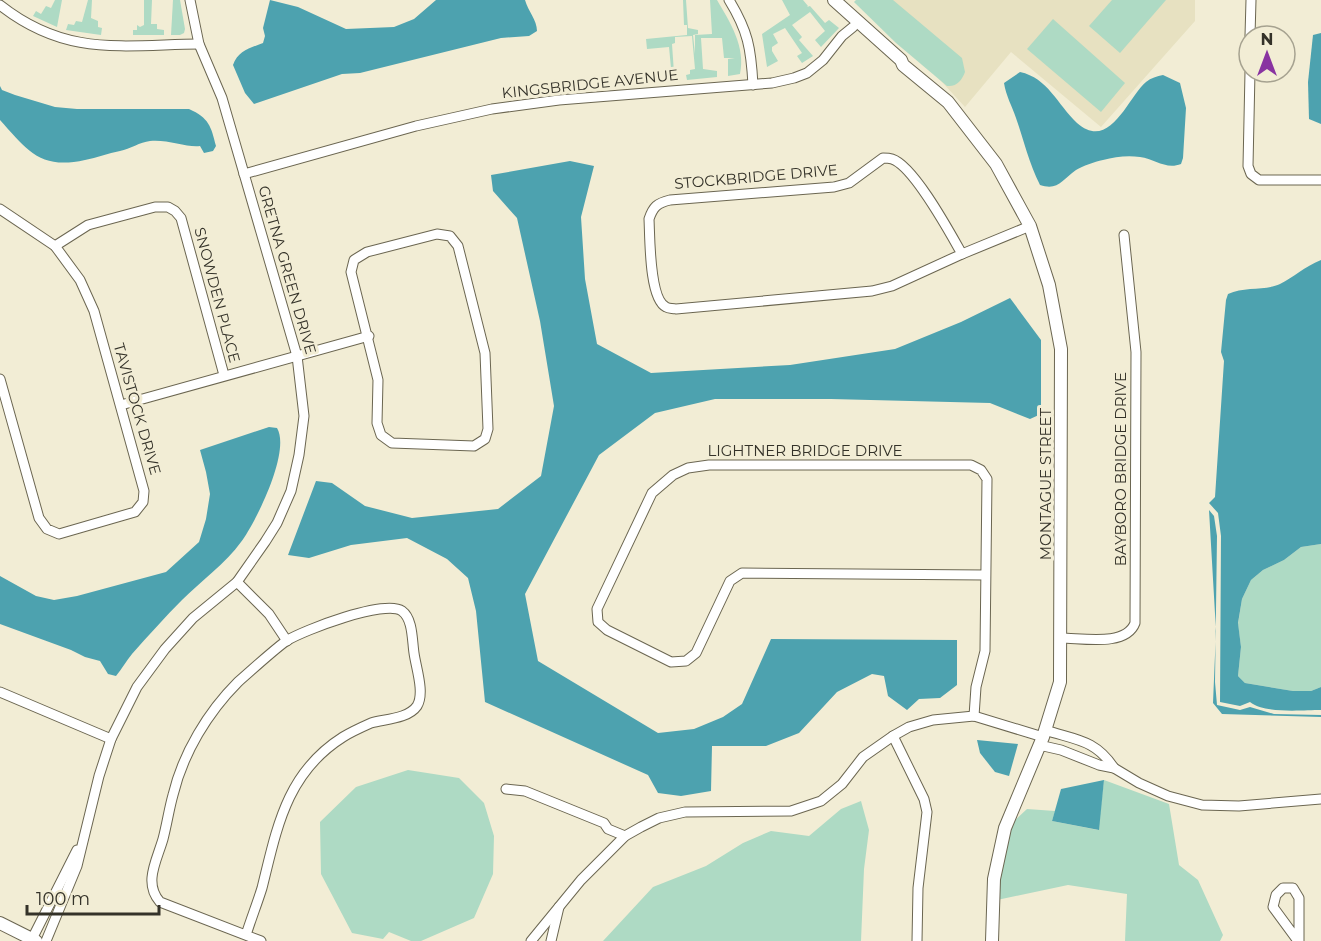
<svg xmlns="http://www.w3.org/2000/svg" width="1321" height="941" font-family="Montserrat,sans-serif">
  <style>
    .built { fill: #e7e1c1 }
    .green { fill: #aedac4 }
    .water { fill: #4da2af }
    .lines { fill: none; stroke-linecap: round; stroke-linejoin: round }
    .street-casing { stroke: #6b6651; stroke-width: 11 }
    .secondary-casing { stroke: #6b6651; stroke-width: 14 }
    .street { stroke: #fff; stroke-width: 9 }
    .secondary { stroke: #fff; stroke-width: 12 }
    .labels { text-anchor: middle; stroke-width: 6; stroke-linejoin: round; paint-order: stroke }
    .street-label { font-size: 15px; fill: #343229; stroke: #f2edd5 }
  </style>
  <rect width="100%" height="100%" fill="#f2edd5"/>
  <polygon class="built" points="859,0 1195,0 1195,21 1101,127 1011,52 965,107 906,43"/>
  <g class="green">
    <polygon points="55,0 62,0 57,27 33,16 36,11 41,14 46,6 51,8"/>
    <polygon points="88,0 92,0 91,18 98,21 98,27 102,28 101,35 66,30 68,24 74,25 76,21 82,22"/>
    <polygon points="144,0 152,0 151,24 157,24 157,29 164,30 164,35 133,35 133,30 137,30 137,25 140,27 144,25"/>
    <polygon points="173,0 180,0 185,29 184,33 180,35 171,35"/>
    <path d="M683 0H686L688 28 698 30V34L693 35 695 54V35L712 34 710 0H717C730 22 746 47 740 74L728 76V59L735 58H724L722 38H701L703 69 717 71V77L687 80 686 75 690 74V70L695 69 692 36 675 37V43L672 44 674 73 676 74V81L659 82 658 79 664 78 663 69 671 68 669 47 647 49 646 39 687 35V25H684Z"/>
    <polygon points="782,0 803,0 808,6 807,7 810,6 825,23 829,20 839,28 821,47 815,40 825,31 810,12 792,25 802,37 799,40 813,56 802,63 797,56 802,53 785,28 773,34 778,43 772,47 772,51 778,61 767,67 762,34 790,15"/>
    <path d="M856 0H893L962 58 965 72C962 80 957 87 947 86L896 43 854 2Z"/>
    <polygon points="1112,0 1166,0 1120,53 1089,26"/>
    <polygon points="1053,19 1125,83 1101,112 1027,49"/>
    <polygon points="1321,544 1321,687 1311,691 1293,691 1245,683 1238,676 1241,647 1238,624 1242,599 1251,580 1263,570 1284,560 1301,547"/>
    <polygon points="408,770 459,778 484,803 494,836 493,874 474,918 421,941 411,941 389,932 383,939 352,933 321,874 320,822 356,787"/>
    <polygon points="1104,780 1169,804 1179,865 1198,880 1223,935 1220,941 1125,941 1127,894 1068,885 997,900 998,880 1012,823 1027,809 1055,811 1052,821 1098,830"/>
    <polygon points="861,801 869,830 864,869 861,941 603,941 653,887 706,866 743,843 771,831 809,836 841,809"/>
  </g>
  <g class="water">
    <path d="M270 0 298 7 346 29 394 27 414 19 436 0H525C528 11 537 20 537 31L529 36 501 38 360 73 342 74 254 104 245 93 233 65C238 51 250 48 263 43L265 36 263 28Z"/>
    <polygon points="1321,33 1321,124 1309,119 1308,82 1313,35"/>
    <path d="M1020 72C1048 78 1057 104 1077 123 1110 152 1128 97 1146 82 1151 78 1157 76 1163 75L1180 83 1186 108 1183 158 1181 164C1166 170 1155 159 1140 157 1127 155 1115 157 1103 160 1094 162 1083 166 1076 170 1062 180 1058 191 1040 185 1029 163 1024 141 1016 118 1012 106 1006 96 1004 83Z"/>
    <path d="M0 86 2 90 15 95 55 107 77 109H189C209 118 211 126 216 146L213 151 204 153 200 146C188 148 167 139 150 141 140 142 130 149 120 151 108 153 97 158 85 160 40 170 27 150 0 120Z"/>
    <polygon points="570,161 594,166 581,217 585,279 597,344 651,373 790,365 895,349 961,322 1010,298 1041,340 1041,414 1030,419 990,403 831,399 715,399 655,413 599,455 525,594 538,661 658,733 694,729 723,717 742,704 771,639 957,640 957,685 940,698 919,699 907,710 888,696 884,676 872,674 837,692 799,733 766,746 712,746 711,791 681,796 658,793 648,775 485,702 476,611 468,578 447,559 407,538 351,545 309,558 288,555 316,481 332,483 365,506 412,518 498,509 541,476 554,406 540,321 517,218 493,191 491,175"/>
    <path d="M1321 260V544L1301 547 1284 560 1263 570 1251 580 1242 599 1238 623 1241 647 1238 676 1245 683 1293 691H1311L1321 687V710C1302 710 1265 714 1250 702L1240 706 1220 702 1221 536 1218 513 1209 503 1215 497 1224 361 1221 352 1226 300 1228 294C1245 286 1265 291 1280 284 1294 277 1304 267 1321 260Z"/>
    <path d="M269 427 277 428C291 451 256 522 241 542 227 562 200 582 182 600 165 617 148 636 132 654 126 661 122 669 116 676L108 674 100 661 85 657 71 650 0 624V576L36 596 54 600 77 596 166 572 199 542 206 519 210 494 206 472 200 450Z"/>
    <polygon points="1209,510 1214,516 1217,536 1215,682 1217,705 1240,710 1250,707 1274,714 1321,715 1321,717 1222,714 1213,703 1216,631"/>
    <polygon points="977,740 1018,744 1009,776 995,772 980,753"/>
    <polygon points="1104,780 1099,830 1052,821 1061,789"/>
  </g>
  <g class="lines">
    <g class="street-casing">
      <g id="street">
        <path d="M729 0C748 31 751 48 753 85"/>
        <path d="M0 5C66 57 121 45 199 44"/>
        <polyline points="1250,36 1251,0"/>
        <polyline points="1250,72 1248,166 1251,174 1259,180 1321,180"/>
        <path d="M883 158C886 158 889 158 892 159 914 166 950 233 962 254L892 286 872 291 676 309C672 308 669 309 666 307 649 299 650 237 649 219 653 207 657 203 670 200L834 187 849 183Z"/>
        <polyline points="244,174 416,126 492,109 559,100 772,83 794,78 807,73 823,60 842,36 853,27"/>
        <polyline points="0,209 55,246 80,280 94,311 144,491 143,502 135,512 59,534 47,529 39,518 0,379"/>
        <polygon points="437,234 450,236 458,246 485,353 488,429 485,439 474,446 392,443 381,435 377,423 378,380 351,272 354,260 367,252"/>
        <polyline points="55,246 88,225 155,207 168,207 175,211 181,218 224,375"/>
        <polyline points="962,254 1030,226"/>
        <polyline points="121,405 369,336"/>
        <polyline points="237,582 269,614 287,641"/>
        <path d="M1061 638C1082 638 1126 647 1135 623L1136 352 1124 235"/>
        <polyline points="0,692 111,739"/>
        <polyline points="974,716 976,687 985,651 987,479 981,470 971,465 709,465 688,468 673,475 652,493 597,609 598,622 607,630 671,662 686,661 696,653 730,581 742,573 985,575"/>
        <path d="M1045 730C1075 740 1095 739 1114 768"/>
        <polyline points="893,736 924,799 927,812 918,888 917,941"/>
        <polyline points="1039,745 1061,750 1099,765 1114,768 1139,783 1168,796 1202,805 1239,806 1321,799"/>
        <polyline points="506,789 525,791 604,823 608,829 625,836"/>
        <path d="M246 935C251 919 257 904 262 888 277 828 286 773 343 737 351 732 362 727 371 723 384 719 408 719 417 706 425 693 416 668 414 653 412 640 413 619 402 611 385 599 304 630 286 641 270 653 253 669 238 682 208 712 183 753 173 795 169 809 167 824 163 839 157 860 143 883 160 902L261 941"/>
        <polyline points="31,941 77,850"/>
        <polyline points="46,941 77,866 99,776 111,739 137,687 165,649 193,618 237,582 265,542 277,523 291,491 299,455 304,416 297,356 222,98 199,44 190,0"/>
        <polyline points="531,941 581,880 625,836 641,827 659,818 685,812 791,811 821,801 842,784 863,757 893,736 909,727 933,720 974,716 1043,737"/>
        <polyline points="551,941 559,907"/>
        <polyline points="1298,941 1273,907 1276,895 1283,888 1293,888 1299,898 1299,941"/>
      </g>
    </g>
    <g class="secondary-casing">
      <g id="secondary">
        <polyline points="834,0 901,60 903,65 948,102 996,164 1030,226 1049,285 1061,349 1060,682 1043,737 1005,828 994,879 992,941"/>
        <polyline points="0,923 36,941"/>
      </g>
    </g>
    <use href="#street" class="street"/>
    <use href="#secondary" class="secondary"/>
  </g>
  <g class="labels">
    <g class="street-label">
      <text transform="translate(590 84) rotate(-6)" y="5">KINGSBRIDGE AVENUE</text>
      <text transform="translate(756 177) rotate(-5)" y="5">STOCKBRIDGE DRIVE</text>
      <text transform="translate(287 270) rotate(74)" y="5">GRETNA GREEN DRIVE</text>
      <text transform="translate(217 295) rotate(75)" y="5">SNOWDEN PLACE</text>
      <text transform="translate(137 409) rotate(74)" y="5">TAVISTOCK DRIVE</text>
      <text x="805" y="456">LIGHTNER BRIDGE DRIVE</text>
      <text transform="translate(1121 469) rotate(-90)" y="5">BAYBORO BRIDGE DRIVE</text>
      <text transform="translate(1046 484) rotate(-90)" y="5">MONTAGUE STREET</text>
    </g>
  </g>
  <g transform="translate(1267 54)"><circle r="28" fill="#f2edd5" stroke="#a6a290" stroke-width="1.5"/>
  <path d="M0-4.5L10 22L0 15L-10 22Z" fill="#8933a1"/>
  <text y="-9" font-size="16" font-weight="bold" text-anchor="middle" fill="#343229">N</text>
  </g>
  <path d="M27 905v9h132v-9" fill="none" stroke="#343229" stroke-width="3"/>
  <text x="36" y="905" font-size="18" fill="#343229" stroke="#f2edd5" stroke-width="4.5" paint-order="stroke">100 m</text>
</svg>
